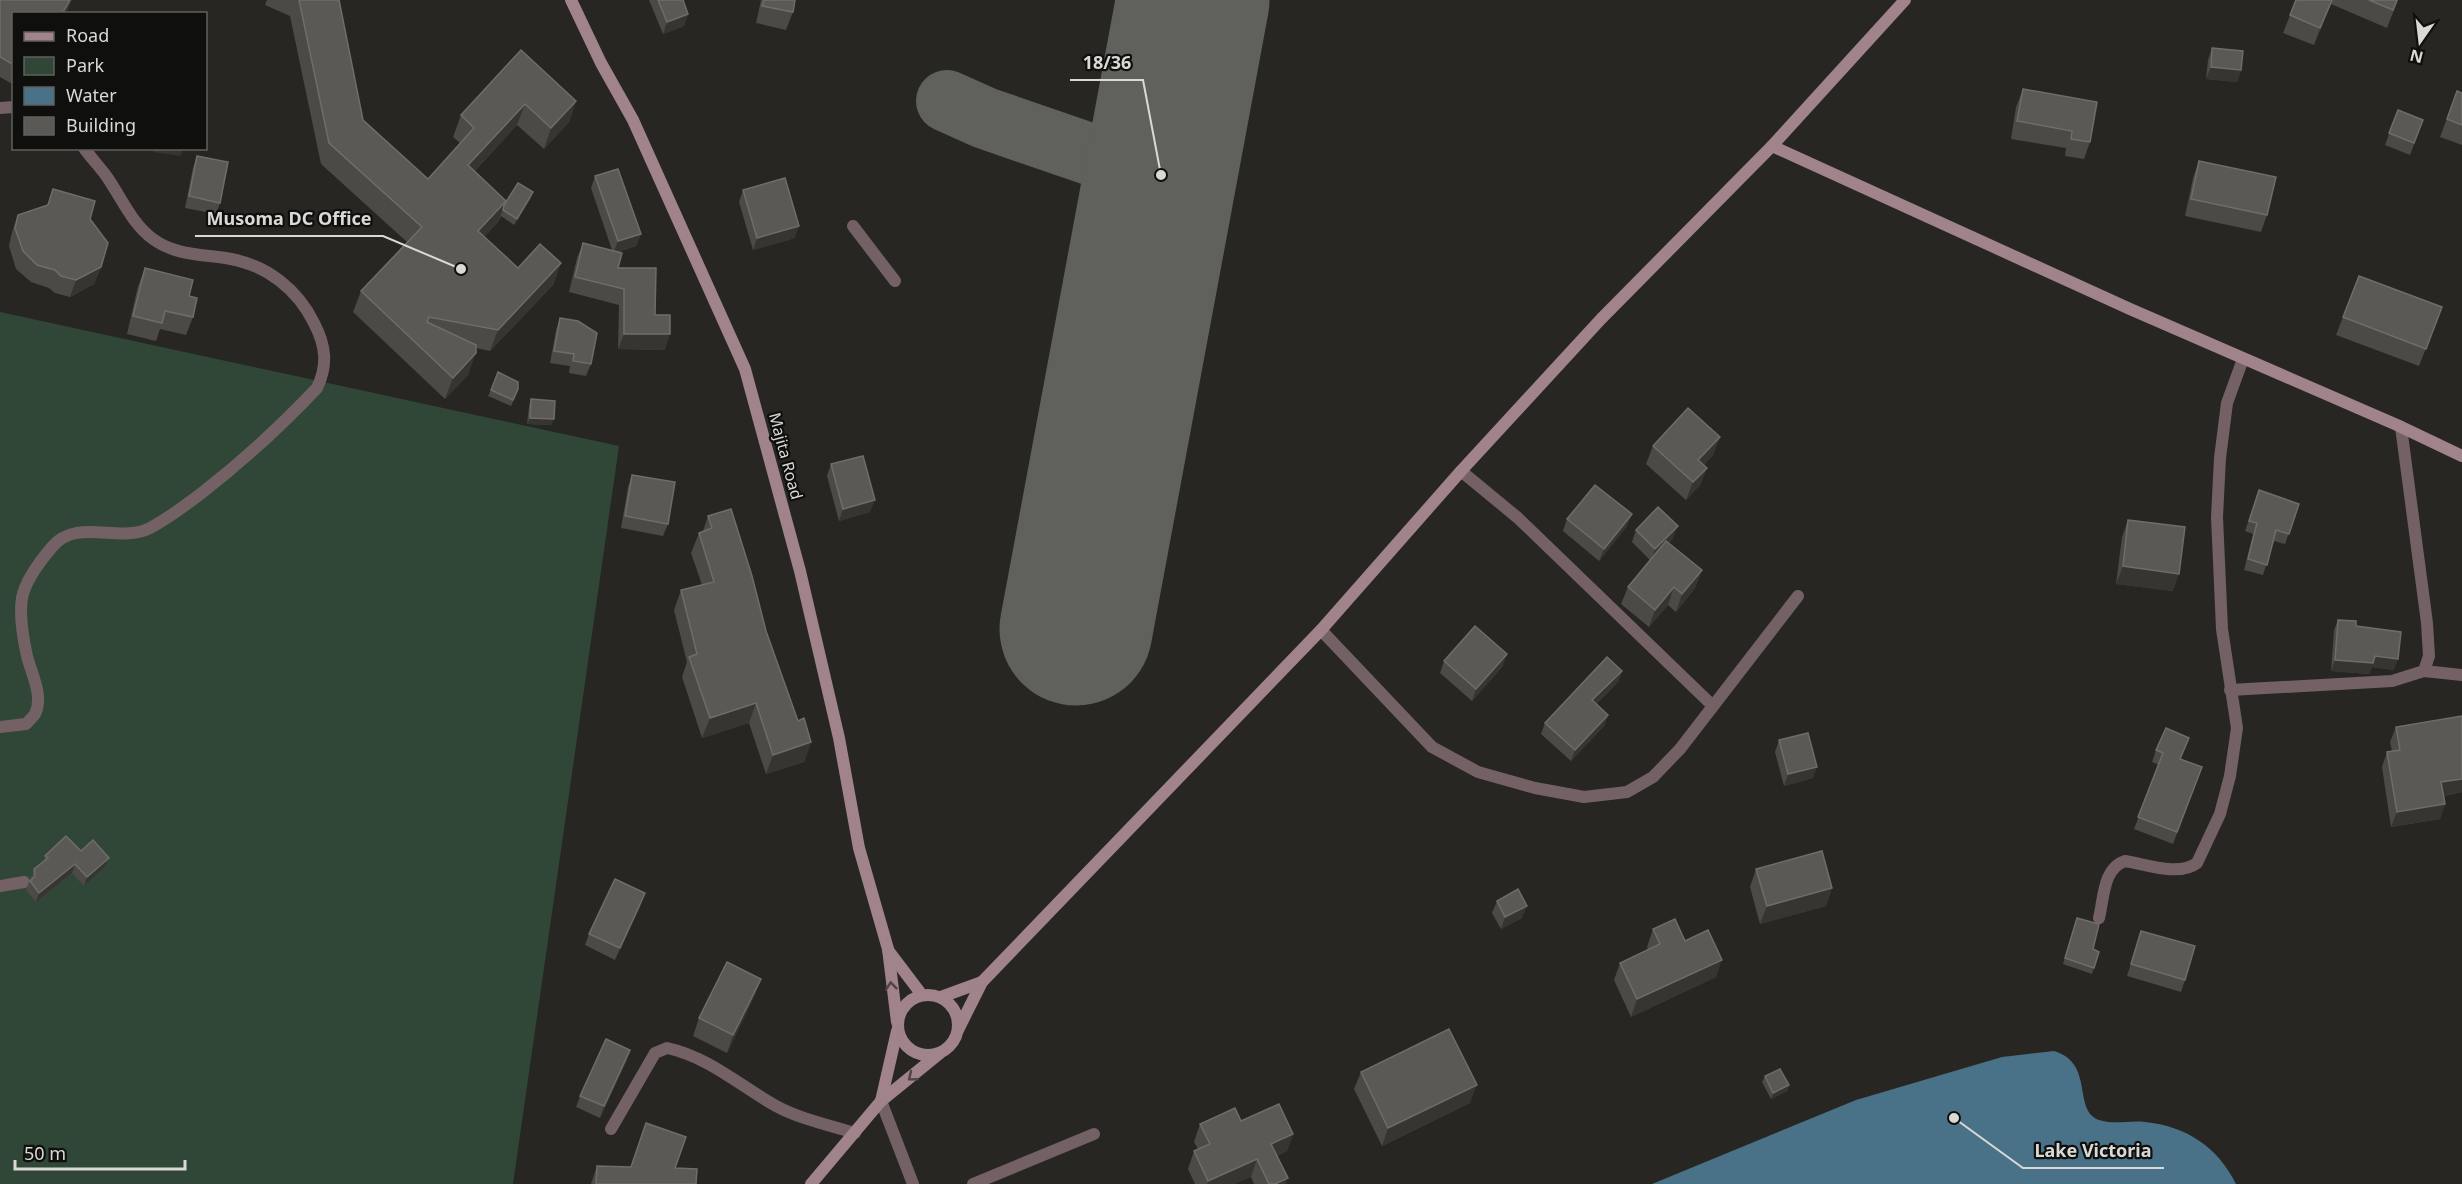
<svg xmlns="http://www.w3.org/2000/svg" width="2462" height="1184" font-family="'Noto Sans',sans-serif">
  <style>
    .green { fill: #304737 }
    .water { fill: #497187 }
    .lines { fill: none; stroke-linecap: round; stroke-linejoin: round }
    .taxiway { stroke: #60605c; stroke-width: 62 }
    .runway { stroke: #60605c; stroke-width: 153 }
    .lane { stroke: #746166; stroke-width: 12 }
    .street { stroke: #746166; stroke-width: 12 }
    .secondary { stroke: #a1838b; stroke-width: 12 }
    .wall { fill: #4b4a46 }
    .shaded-wall { fill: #363531 }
    .building { fill: #5a5955; stroke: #6e6d6a; stroke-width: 1.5 }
    .oneway { stroke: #514346 }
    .labels { text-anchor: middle; stroke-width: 4.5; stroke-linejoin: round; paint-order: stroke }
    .street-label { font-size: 16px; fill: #dad9d6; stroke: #0f0f0d }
    .leader { fill: none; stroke: #dad9d6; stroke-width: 2 }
    .callout-dot { fill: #dad9d6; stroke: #0f0f0d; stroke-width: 2 }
    .callout-label { font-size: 18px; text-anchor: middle; font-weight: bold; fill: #dad9d6; stroke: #0f0f0d; stroke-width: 4.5; stroke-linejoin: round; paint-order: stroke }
  </style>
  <rect width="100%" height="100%" fill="#272622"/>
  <polygon class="green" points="0,312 619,446 513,1184 0,1184"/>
  <path class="water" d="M2054 1051C2095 1063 2072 1110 2099 1120 2113 1125 2130 1120 2145 1122 2186 1126 2218 1147 2236 1184H1652L1856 1100 2002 1057Z"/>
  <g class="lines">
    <polyline class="taxiway" points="947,101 985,118 1107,160 1161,175"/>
    <polyline class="runway" points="1076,629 1193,0"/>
    <polyline class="lane" points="853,226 895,281"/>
    <g class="street">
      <polyline points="0,108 14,107"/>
      <polyline points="1461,471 1518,518 1713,706"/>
      <polyline points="1321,630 1432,747 1478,772 1535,788 1584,797 1627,792 1653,777 1680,749 1798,596"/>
      <polyline points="2424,671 2462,675"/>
      <polyline points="2230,690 2392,681 2424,671 2429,656 2427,623 2401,427"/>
      <path d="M0 727 26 724C29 721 33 717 35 714 44 696 31 673 27 656 23 638 19 616 22 598 25 581 41 560 52 547 77 517 120 544 150 528 169 518 186 505 203 492 244 460 281 426 317 388 328 365 326 346 314 323 298 290 268 266 231 259 204 254 176 256 153 239 132 224 121 197 107 177 100 167 91 158 84 148"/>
      <polyline points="0,886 24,882"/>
      <path d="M2099 918C2104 898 2103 868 2125 861 2145 864 2179 877 2197 863L2220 814 2230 776 2237 728 2222 629 2217 517 2220 458 2227 403 2243 359"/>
      <polyline points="881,1101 913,1184"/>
      <path d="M611 1129 655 1053 667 1048C709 1057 740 1086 776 1106 800 1119 829 1125 855 1133"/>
      <polyline points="973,1184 1094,1134"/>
    </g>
    <g class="secondary">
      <polyline points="571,0 601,63 633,120 745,369 800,571 839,738 859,848 888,949 897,1022"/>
      <polyline points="1772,146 2130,309 2397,425 2462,456"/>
      <polyline points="888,950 922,995"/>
      <circle cx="928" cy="1025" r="30"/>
      <polyline points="941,997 982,982"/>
      <polyline points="958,1030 982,982 1321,630 1461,471 1601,319 1772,146 1905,0"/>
      <polyline points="881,1101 897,1031"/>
      <polyline points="811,1184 881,1101 940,1053"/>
    </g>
  </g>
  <g class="wall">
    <polygon points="0,0 68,10 66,14 14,14 14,85 0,77"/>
    <polygon points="267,0 339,0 363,120 428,179 460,143 453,137 461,115 521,50 576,101 569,122 544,149 517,125 475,171 504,205 531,198 514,225 501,216 498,222 484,237 518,268 554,284 490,351 476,348 468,375 445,399 353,312 361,291 407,242 321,164 290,16 265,5"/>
    <polygon points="649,0 683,0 688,14 684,26 663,34"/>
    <polygon points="761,0 795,0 793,12 786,30 756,23"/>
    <polygon points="2296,0 2398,0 2387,28 2331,4 2314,45 2283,33"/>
    <polygon points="2212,48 2241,70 2237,82 2206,79 2208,60"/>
    <polygon points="2023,89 2090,142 2084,159 2065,156 2066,148 2011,139 2016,107"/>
    <polygon points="2457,91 2462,93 2462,145 2440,137"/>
    <polygon points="2398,110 2423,120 2410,155 2385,145"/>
    <polygon points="197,156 220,203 216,214 185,208 193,168"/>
    <polygon points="2199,161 2267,215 2261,232 2185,216 2193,178"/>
    <polygon points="595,176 641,234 636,246 618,252 618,268 655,315 665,350 618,349 619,305 569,292 577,258 583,243 612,250 591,188"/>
    <polygon points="53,189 90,219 101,267 94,284 70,297 55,293 49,288 31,282 16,269 9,246 12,232 18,215 47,206"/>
    <polygon points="743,190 795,238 753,250 739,202"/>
    <polygon points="145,268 189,296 193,317 186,335 160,329 156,341 127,334 138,286"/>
    <polygon points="2359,276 2442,307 2419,366 2336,335"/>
    <polygon points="560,318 591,364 586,376 569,373 570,366 550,363 556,330"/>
    <polygon points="491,390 516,395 511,406 488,396"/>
    <polygon points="531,399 554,419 551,425 527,424 529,406"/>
    <polygon points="1720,437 1713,455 1704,465 1707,468 1700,485 1686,500 1646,464 1653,446"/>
    <polygon points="831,464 870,512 839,521 827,476"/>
    <polygon points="632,475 668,524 663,536 621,528 628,487"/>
    <polygon points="2259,490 2299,504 2285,544 2274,541 2263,575 2244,570 2253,534 2245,531"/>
    <polygon points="708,516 766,631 798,721 811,742 804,762 766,774 749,723 702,738 682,677 687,662 674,610 681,590 702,585 691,553 699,533 703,531"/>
    <polygon points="1567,519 1627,526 1599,561 1563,531"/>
    <polygon points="2128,520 2173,591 2116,584 2122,537"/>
    <polygon points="1636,530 1673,538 1669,543 1702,570 1695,588 1676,612 1668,605 1649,627 1621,604 1628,587 1650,560 1632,542"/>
    <polygon points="2338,620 2356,626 2394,670 2372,667 2369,674 2331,671 2334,630"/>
    <polygon points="1444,661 1503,666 1472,701 1440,673"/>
    <polygon points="1622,671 1618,682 1596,704 1608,715 1604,726 1571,761 1541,734 1545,723"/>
    <polygon points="2462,716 2462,792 2444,796 2445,804 2440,819 2391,827 2382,767 2387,752 2392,751 2390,742 2396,727"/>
    <polygon points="1779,740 1813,778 1784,786 1775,752"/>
    <polygon points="2156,750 2202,767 2173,844 2134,829 2159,765 2152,762"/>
    <polygon points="81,851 109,858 105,867 84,886 72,873 36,902 26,890 34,869 43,862 45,856"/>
    <polygon points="1756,869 1832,888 1826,906 1760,924 1750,887"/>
    <polygon points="1497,901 1522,918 1501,929 1492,913"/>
    <polygon points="641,905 615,960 585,945 589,934"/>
    <polygon points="2075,924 2093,949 2099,952 2092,974 2063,964"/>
    <polygon points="1653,929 1716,977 1631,1017 1614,980 1620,963 1648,950 1647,947"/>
    <polygon points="2141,931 2185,980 2181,992 2127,976"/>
    <polygon points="761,979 754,997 727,1053 693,1036 699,1018"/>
    <polygon points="630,1050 626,1062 600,1118 576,1107 580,1096"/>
    <polygon points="1361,1072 1470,1103 1382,1146 1354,1089"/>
    <polygon points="1765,1076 1789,1085 1787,1091 1771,1099 1762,1082"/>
    <polygon points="1241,1121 1293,1134 1287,1151 1277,1156 1286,1184 1254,1184 1251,1177 1234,1184 1195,1184 1188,1169 1194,1151 1198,1149 1194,1142 1200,1124"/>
    <polygon points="597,1166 675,1168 696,1184 591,1184"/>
  </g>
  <g class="shaded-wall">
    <polygon points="70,0 72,0 68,10 66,14 62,14"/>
    <polygon points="2332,0 2314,45 2320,28"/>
    <polygon points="688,14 684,26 663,34 667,22"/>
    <polygon points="2211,67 2241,70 2237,82 2206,79"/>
    <polygon points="576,101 569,122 544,149 551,128"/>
    <polygon points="525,104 517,125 461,186 468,165"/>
    <polygon points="154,148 183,148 181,156 153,152"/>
    <polygon points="533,192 531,198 514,225 517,219"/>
    <polygon points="506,201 498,222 470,252 478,231"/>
    <polygon points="799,226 795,238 753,250 757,238"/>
    <polygon points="641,234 636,246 613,253 618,241"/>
    <polygon points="561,263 554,284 490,351 498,330"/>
    <polygon points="101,267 94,284 70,297 76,280"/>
    <polygon points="624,334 670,334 665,350 618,349"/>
    <polygon points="476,353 468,375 445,399 453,378"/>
    <polygon points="530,418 554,419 551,425 527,424"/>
    <polygon points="1720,437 1713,455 1692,478 1698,460"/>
    <polygon points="1707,468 1700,485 1686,500 1693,482"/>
    <polygon points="875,500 870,512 839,521 843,509"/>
    <polygon points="1632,514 1627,526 1599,561 1604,549"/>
    <polygon points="1678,526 1673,538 1651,561 1655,549"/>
    <polygon points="2123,566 2179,574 2173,591 2116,584"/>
    <polygon points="1702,570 1695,588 1676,612 1682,594"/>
    <polygon points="1674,587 1668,605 1649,627 1655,610"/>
    <polygon points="1507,654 1503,666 1472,701 1476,689"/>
    <polygon points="2375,656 2398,659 2394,670 2372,667 2369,674 2331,671 2335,660"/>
    <polygon points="1622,671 1618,682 1588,711 1592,700"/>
    <polygon points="756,703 749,723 702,738 710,718"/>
    <polygon points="1608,715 1604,726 1571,761 1575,750"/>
    <polygon points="811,742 804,762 766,774 773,755"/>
    <polygon points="1817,767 1813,778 1784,786 1788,774"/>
    <polygon points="2462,779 2462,792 2436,797 2441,782"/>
    <polygon points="2445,804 2440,819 2391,827 2397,812"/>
    <polygon points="109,858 105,867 84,886 87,877"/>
    <polygon points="75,864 72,873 36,902 39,893"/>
    <polygon points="1832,888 1826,906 1760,924 1767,906"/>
    <polygon points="645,893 641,905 615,960 620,948"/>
    <polygon points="1527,906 1522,918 1501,929 1505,917"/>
    <polygon points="1722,960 1716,977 1631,1017 1637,999"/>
    <polygon points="761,979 754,997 727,1053 733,1035"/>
    <polygon points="630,1050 626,1062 600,1118 604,1106"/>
    <polygon points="1477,1085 1470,1103 1382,1146 1388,1128"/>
    <polygon points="1789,1085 1787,1091 1771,1099 1773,1093"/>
    <polygon points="1293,1134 1287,1151 1265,1161 1271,1144"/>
    <polygon points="1257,1159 1251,1177 1234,1184 1207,1184 1208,1181"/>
    <polygon points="1288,1178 1286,1184 1275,1184"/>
  </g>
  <g class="building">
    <polygon points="0,0 70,0 62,14 14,14 14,65 0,57"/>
    <polygon points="299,0 339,0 363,120 428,179 474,128 461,115 521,50 576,101 551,128 525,104 468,165 506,201 478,231 518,268 540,244 561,263 498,330 429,317 427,322 476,345 476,353 453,378 361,291 422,227 329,143"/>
    <polygon points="658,0 683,0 688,14 667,22"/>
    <polygon points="764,0 795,0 793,12 762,6"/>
    <polygon points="2296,0 2332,0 2320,28 2290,15"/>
    <polygon points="2369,0 2397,0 2393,10"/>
    <polygon points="2212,48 2243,51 2241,70 2211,67"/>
    <polygon points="2023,89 2097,102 2090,142 2071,139 2072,131 2017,121"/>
    <polygon points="2457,91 2462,93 2462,125 2447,119"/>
    <polygon points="2398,110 2423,120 2414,143 2389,133"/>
    <polygon points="197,156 228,162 220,203 189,196"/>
    <polygon points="2199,161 2276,177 2267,215 2191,199"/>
    <polygon points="618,169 641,234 618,241 595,176"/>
    <polygon points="785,178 799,226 757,238 743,190"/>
    <polygon points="518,183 533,192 517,219 503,210 504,205"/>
    <polygon points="53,189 95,201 90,219 108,243 101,267 76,280 61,276 55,270 37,265 23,251 15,228 18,215 48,205"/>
    <polygon points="583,243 622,253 618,268 656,268 655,315 670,315 670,334 624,334 624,289 575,277"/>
    <polygon points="145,268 193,280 189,296 197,298 193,317 165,311 162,323 133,316"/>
    <polygon points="2359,276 2442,307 2426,349 2343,317"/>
    <polygon points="560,318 578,321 597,333 591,364 573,361 574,354 554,351"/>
    <polygon points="498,372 518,382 518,389 513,400 491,390"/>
    <polygon points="531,399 555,401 554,419 530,418"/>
    <polygon points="1688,408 1720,437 1698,460 1707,468 1693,482 1653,446"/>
    <polygon points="863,456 875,500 843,509 831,464"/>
    <polygon points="632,475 675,482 668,524 625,516"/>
    <polygon points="1595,485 1632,514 1604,549 1567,519"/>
    <polygon points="2259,490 2299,504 2289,534 2276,530 2267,565 2248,559 2257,523 2249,521"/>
    <polygon points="1658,507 1678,526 1655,549 1636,530"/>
    <polygon points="731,509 752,576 766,631 798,721 804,718 811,742 773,755 756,703 710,718 689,657 697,654 681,590 714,582 699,533 712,528 708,516"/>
    <polygon points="2128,520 2185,527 2179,574 2123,566"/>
    <polygon points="1666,541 1702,570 1682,594 1674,587 1655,610 1628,587"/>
    <polygon points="2338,620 2356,621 2356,626 2401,632 2398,659 2375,656 2373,663 2335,660"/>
    <polygon points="1475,626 1507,654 1476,689 1444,661"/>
    <polygon points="1607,657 1622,671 1592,700 1608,715 1575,750 1545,723"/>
    <polygon points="2462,716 2462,779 2441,782 2445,804 2397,812 2387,752 2400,750 2396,727"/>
    <polygon points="2166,728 2189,738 2180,759 2202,767 2177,832 2138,817 2163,753 2156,750"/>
    <polygon points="1808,733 1817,767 1788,774 1779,740"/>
    <polygon points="66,836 81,851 93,840 109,858 87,877 75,864 39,893 30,881 35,876 34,869 48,858 45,856"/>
    <polygon points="1822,851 1832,888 1767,906 1756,869"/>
    <polygon points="615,879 645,893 620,948 589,934"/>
    <polygon points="1518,889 1527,906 1505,917 1497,901"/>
    <polygon points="2077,918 2099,924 2093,949 2099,952 2094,968 2065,958"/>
    <polygon points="1675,919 1685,941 1708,930 1722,960 1637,999 1620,963 1660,944 1653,929"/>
    <polygon points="2141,931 2195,946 2185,980 2131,964"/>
    <polygon points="727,962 761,979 733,1035 699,1018"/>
    <polygon points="1449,1029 1477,1085 1388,1128 1361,1072"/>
    <polygon points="606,1039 630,1050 604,1106 580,1096"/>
    <polygon points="1780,1069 1789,1085 1773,1093 1765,1076"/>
    <polygon points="1279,1104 1293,1134 1271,1144 1288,1178 1275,1184 1269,1184 1257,1159 1208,1181 1194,1151 1210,1144 1200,1124 1235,1108 1241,1121"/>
    <polygon points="646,1123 686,1137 675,1168 697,1169 696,1184 596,1184 597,1166 631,1167"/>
  </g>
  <defs><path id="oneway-chevron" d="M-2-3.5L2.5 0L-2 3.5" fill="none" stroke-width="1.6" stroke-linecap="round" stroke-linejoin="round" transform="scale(1.5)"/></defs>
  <g class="oneway">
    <use href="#oneway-chevron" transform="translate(891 986) rotate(-96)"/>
    <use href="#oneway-chevron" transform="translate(912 1077) rotate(141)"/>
  </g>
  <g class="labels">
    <g class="street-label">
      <text transform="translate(786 456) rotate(75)" y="6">Majita Road</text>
    </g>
  </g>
  <path class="leader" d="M1161 175L1143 80H1070M461 269L383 236H195M1954 1118L2023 1168H2164"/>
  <g class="callout-dot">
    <circle cx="1161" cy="175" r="6"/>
    <circle cx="461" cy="269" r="6"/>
    <circle cx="1954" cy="1118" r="6"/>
  </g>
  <g class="callout-label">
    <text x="1107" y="69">18/36</text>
    <text x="289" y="225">Musoma DC Office</text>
    <text x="2093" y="1157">Lake Victoria</text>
  </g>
  <rect x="12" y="12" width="195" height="138" fill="#0f0f0d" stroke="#60605d" stroke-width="1.5"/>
  <rect x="24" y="32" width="30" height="9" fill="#a1838b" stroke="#60605d" stroke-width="1.5"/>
  <text x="66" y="42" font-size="18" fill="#dad9d6">Road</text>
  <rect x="24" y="57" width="30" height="18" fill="#304737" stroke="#60605d" stroke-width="1.5"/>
  <text x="66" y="72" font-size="18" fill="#dad9d6">Park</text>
  <rect x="24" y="87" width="30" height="18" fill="#497187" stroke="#60605d" stroke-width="1.5"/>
  <text x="66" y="102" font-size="18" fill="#dad9d6">Water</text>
  <rect x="24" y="117" width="30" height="18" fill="#5a5955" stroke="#60605d" stroke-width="1.5"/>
  <text x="66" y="132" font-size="18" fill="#dad9d6">Building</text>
  <g transform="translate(2420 42) rotate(194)" stroke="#0f0f0d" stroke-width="4.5" paint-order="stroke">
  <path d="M0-4.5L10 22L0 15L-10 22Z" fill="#dad9d6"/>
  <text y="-9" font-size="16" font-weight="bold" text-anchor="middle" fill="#dad9d6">N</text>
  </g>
  <path d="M15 1160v9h170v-9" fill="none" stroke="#dad9d6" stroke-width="3"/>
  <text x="24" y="1160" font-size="18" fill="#dad9d6" stroke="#0f0f0d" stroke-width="4.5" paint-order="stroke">50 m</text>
</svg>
